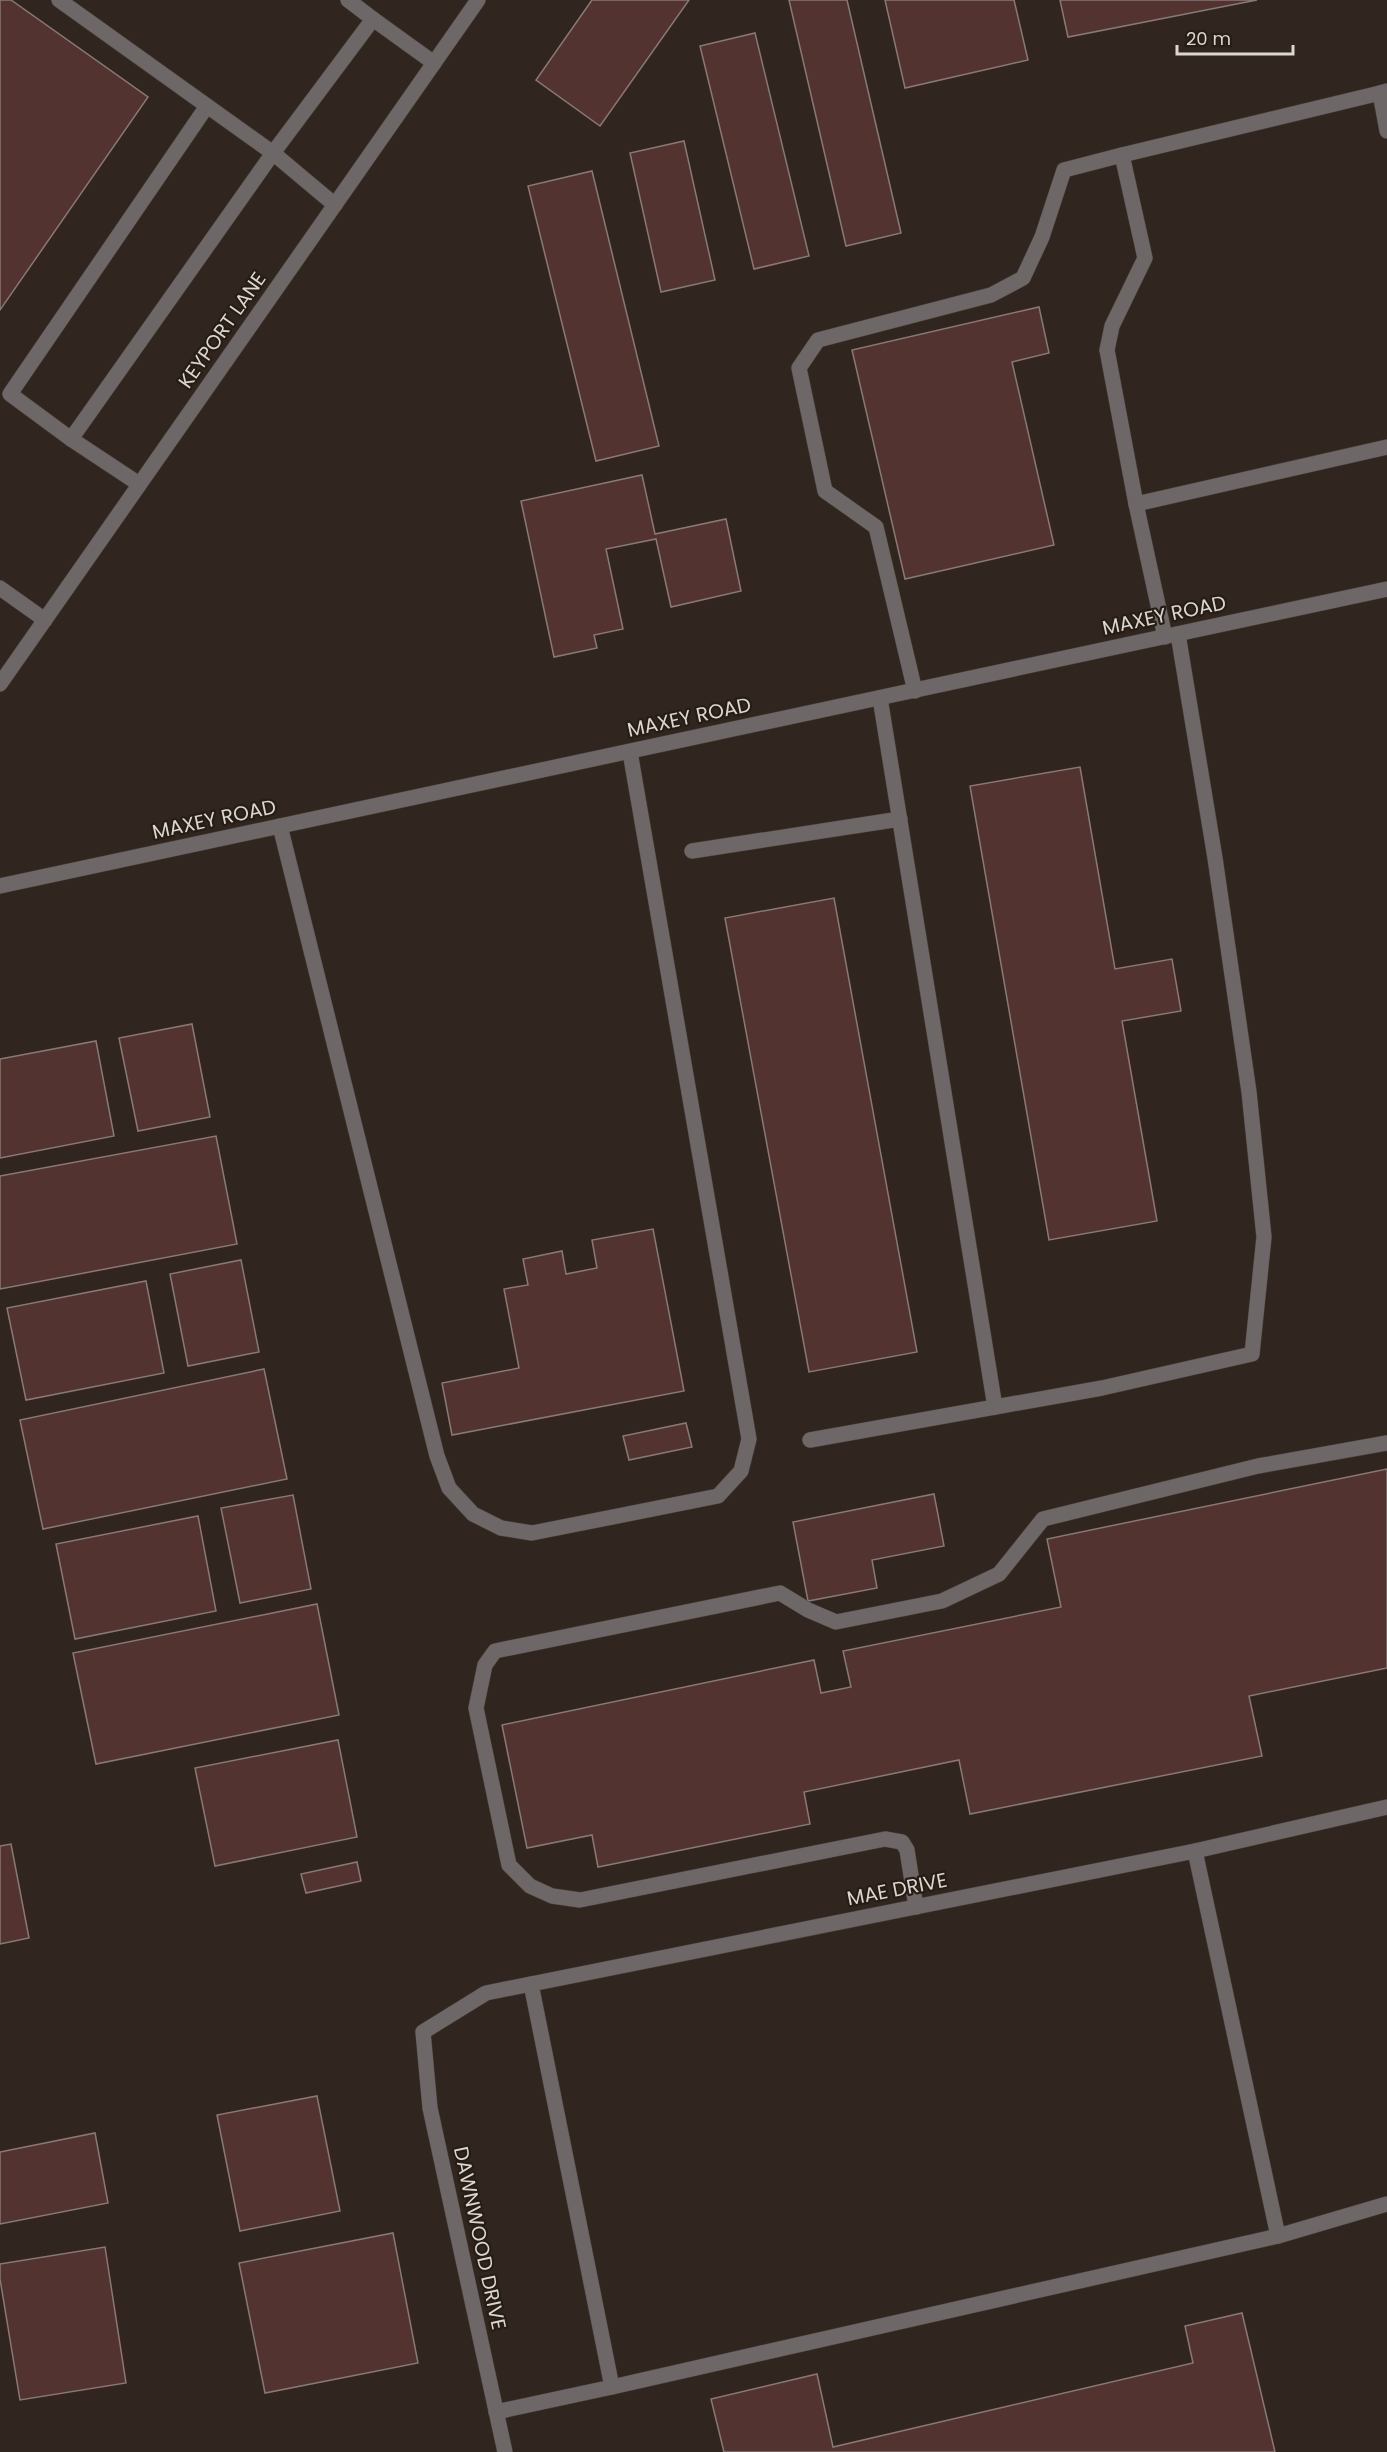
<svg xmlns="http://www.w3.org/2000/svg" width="1387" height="2452" font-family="Poppins,sans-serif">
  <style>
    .building { fill: #523330; stroke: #887977; stroke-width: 1.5 }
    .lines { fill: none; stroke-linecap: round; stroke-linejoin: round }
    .minor-casing { stroke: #4c423b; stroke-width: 16 }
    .minor { stroke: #6e6767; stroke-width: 15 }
    .labels { text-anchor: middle; stroke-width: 4.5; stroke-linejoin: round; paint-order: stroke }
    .street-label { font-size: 20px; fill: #dcd6d1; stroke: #261d15 }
  </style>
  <rect width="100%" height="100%" fill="#30261f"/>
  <g class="building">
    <polygon points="0,0 11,0 148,97 0,310"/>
    <polygon points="592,0 689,0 600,126 536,80"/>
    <polygon points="789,0 847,0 901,233 846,246"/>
    <polygon points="885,0 1014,0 1028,60 905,88"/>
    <polygon points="1060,0 1257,0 1068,37"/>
    <polygon points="755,33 809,256 754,269 700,46"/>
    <polygon points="684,141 715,280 661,292 630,153"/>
    <polygon points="592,171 659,446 596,461 528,186"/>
    <polygon points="1039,307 1049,353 1012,362 1054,545 905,579 852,350"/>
    <polygon points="642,475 655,534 726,519 741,591 671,607 656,539 606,549 623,629 594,635 597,648 554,657 521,501"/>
    <polygon points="1080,767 1115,969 1172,959 1181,1011 1122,1021 1157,1221 1049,1240 970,786"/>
    <polygon points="834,898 917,1352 809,1372 725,918"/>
    <polygon points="192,1024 210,1117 138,1131 119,1038"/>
    <polygon points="96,1041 114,1136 0,1158 0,1059"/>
    <polygon points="216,1136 237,1244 0,1289 0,1176"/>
    <polygon points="653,1229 684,1391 452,1435 442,1383 519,1368 504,1289 528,1285 523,1259 562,1251 566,1274 597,1268 592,1240"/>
    <polygon points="241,1260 259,1352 188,1366 170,1274"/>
    <polygon points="146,1281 164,1373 26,1400 7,1308"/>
    <polygon points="264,1369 287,1479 43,1529 20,1420"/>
    <polygon points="686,1423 692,1447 629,1460 623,1436"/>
    <polygon points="1387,1469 1387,1668 1249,1696 1262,1756 970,1814 959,1760 804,1792 810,1824 598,1867 592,1835 527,1848 502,1725 814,1660 821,1693 851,1687 843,1651 1061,1607 1047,1539"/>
    <polygon points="934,1494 944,1546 872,1560 877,1588 808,1601 793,1522"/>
    <polygon points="293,1495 311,1589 240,1603 221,1508"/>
    <polygon points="198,1516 216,1611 75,1639 56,1544"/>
    <polygon points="317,1604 339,1715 96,1764 73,1653"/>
    <polygon points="338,1740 357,1837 215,1866 195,1768"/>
    <polygon points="11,1844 29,1938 0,1944 0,1846"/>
    <polygon points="357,1862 361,1881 306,1893 301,1874"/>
    <polygon points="317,2096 340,2211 240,2231 217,2115"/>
    <polygon points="95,2133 108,2203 0,2224 0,2152"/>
    <polygon points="393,2233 418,2363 265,2393 239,2263"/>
    <polygon points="105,2247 126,2383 20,2400 0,2279 0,2264"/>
    <polygon points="1242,2313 1275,2452 724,2452 711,2399 817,2374 833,2447 1193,2363 1185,2326"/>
  </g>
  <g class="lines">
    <g class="minor-casing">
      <g id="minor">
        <polyline points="59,0 273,153 373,19 434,63"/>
        <polyline points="348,0 373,19"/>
        <polyline points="1387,91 1380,93 1387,131"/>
        <polyline points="71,439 273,153 335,205"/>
        <polyline points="139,484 71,439 10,394 207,106"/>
        <polyline points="1136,504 1107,350 1112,326 1145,258 1122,155 1380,93"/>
        <polyline points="0,588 45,620"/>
        <polyline points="1165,637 1136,504 1387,447"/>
        <polyline points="0,684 478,0"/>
        <polyline points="915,691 876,527 825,491 799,368 818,340 991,295 1023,278 1042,237 1064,170 1122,155"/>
        <polyline points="280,826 437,1456 449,1488 473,1514 501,1528 532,1533 718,1496 741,1471 749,1439 630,752"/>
        <polyline points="692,851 900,819"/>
        <polyline points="0,886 1387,589"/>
        <polyline points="995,1407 1102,1388 1252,1354 1264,1237 1249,1092 1215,858 1178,634"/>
        <polyline points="810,1440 995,1407 880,698"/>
        <polyline points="916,1907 907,1850 902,1842 885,1839 580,1900 552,1896 530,1886 509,1865 476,1708 485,1665 495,1651 780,1593 808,1610 836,1622 942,1601 999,1574 1043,1519 1258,1466 1387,1443"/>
        <polyline points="1278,2236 1387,2204"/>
        <polyline points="612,2387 1278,2236 1195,1851"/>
        <polyline points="496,2412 612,2387 531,1984"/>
        <polyline points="505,2452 430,2108 423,2032 486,1993 1195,1851 1387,1807"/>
      </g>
    </g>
    <use href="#minor" class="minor"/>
  </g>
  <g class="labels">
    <g class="street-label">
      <text transform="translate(222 330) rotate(-55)" y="7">KEYPORT LANE</text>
      <text transform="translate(1164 615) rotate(-12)" y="7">MAXEY ROAD</text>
      <text transform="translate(689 717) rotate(-12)" y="7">MAXEY ROAD</text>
      <text transform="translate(214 819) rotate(-12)" y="7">MAXEY ROAD</text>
      <text transform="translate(897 1889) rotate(-11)" y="7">MAE DRIVE</text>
      <text transform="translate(480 2238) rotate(78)" y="7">DAWNWOOD DRIVE</text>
    </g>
  </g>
  <path d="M1177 45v9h116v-9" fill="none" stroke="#dcd6d1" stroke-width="3"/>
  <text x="1186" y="45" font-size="18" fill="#dcd6d1" stroke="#261d15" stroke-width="4.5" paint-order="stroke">20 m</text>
</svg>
